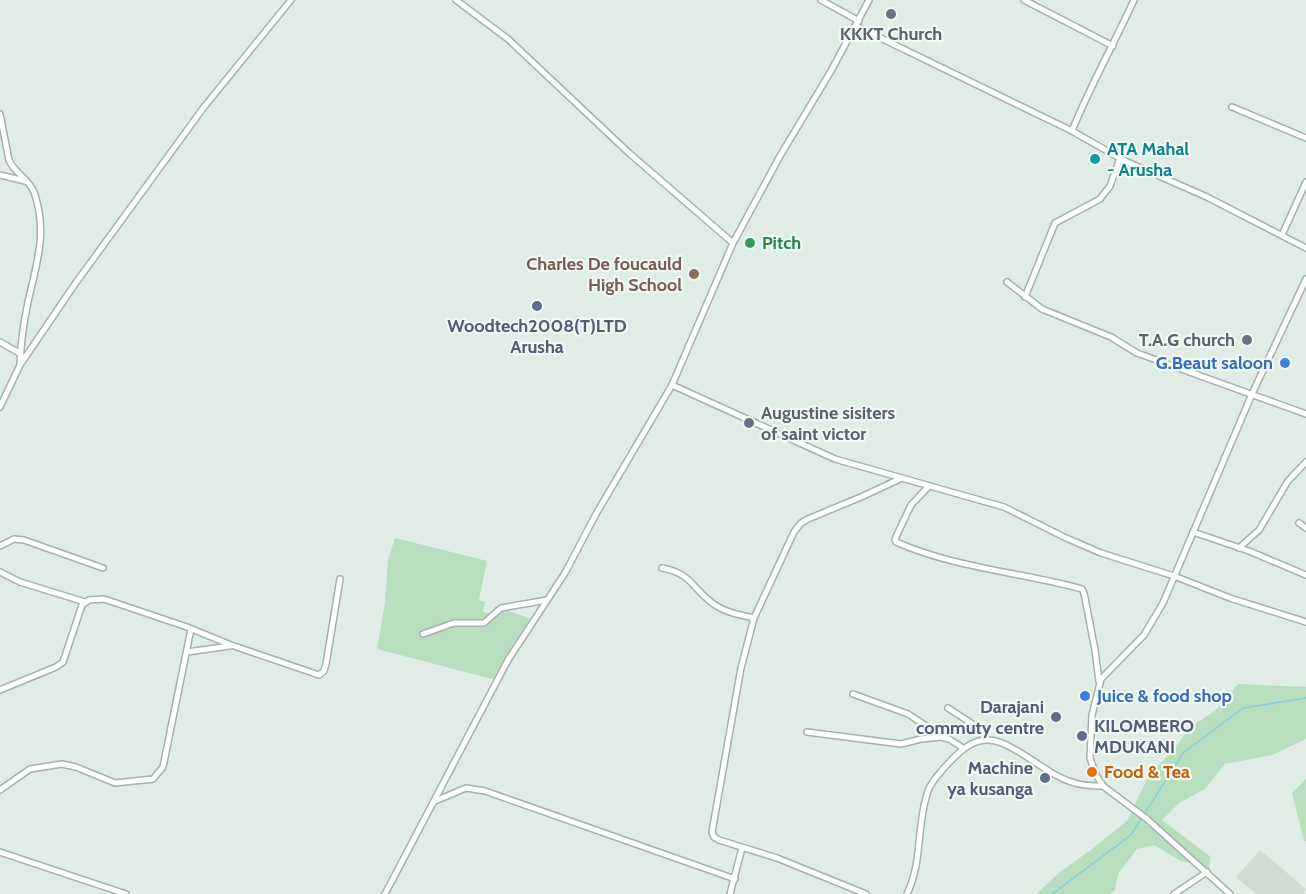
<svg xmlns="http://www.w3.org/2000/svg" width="1306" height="894" font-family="Cabin,sans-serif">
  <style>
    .built { fill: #cedcd4 }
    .green { fill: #b8debe }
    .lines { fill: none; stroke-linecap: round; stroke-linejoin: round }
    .stream { stroke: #86d0d4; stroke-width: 1.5 }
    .minor-casing { stroke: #a3b4ac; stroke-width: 8 }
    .minor { stroke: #fff; stroke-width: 5 }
    .worship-dot { fill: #6b7280; stroke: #f1f8f4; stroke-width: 2 }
    .culture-dot { fill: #0f9aa8; stroke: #f1f8f4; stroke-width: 2 }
    .leisure-dot { fill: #2e9e5b; stroke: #f1f8f4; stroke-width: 2 }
    .education-dot { fill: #8d6e63; stroke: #f1f8f4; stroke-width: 2 }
    .service-dot { fill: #5c6f8a; stroke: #f1f8f4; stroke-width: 2 }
    .shop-dot { fill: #3f7fe0; stroke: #f1f8f4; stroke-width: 2 }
    .food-dot { fill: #e8710a; stroke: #f1f8f4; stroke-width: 2 }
    .labels { text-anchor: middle; stroke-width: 4.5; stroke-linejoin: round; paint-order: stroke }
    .worship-label { font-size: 18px; font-weight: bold; fill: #5b616d; stroke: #f1f8f4 }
    .culture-label { font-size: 18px; font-weight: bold; fill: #0d838f; stroke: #f1f8f4; text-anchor: start }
    .leisure-label { font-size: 18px; font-weight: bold; fill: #27864d; stroke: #f1f8f4; text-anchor: start }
    .education-label { font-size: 18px; font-weight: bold; fill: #785e54; stroke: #f1f8f4; text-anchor: end }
    .service-label { font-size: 18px; font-weight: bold; fill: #4e5e75; stroke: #f1f8f4; text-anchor: end }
    .shop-label { font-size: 18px; font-weight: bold; fill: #366cbe; stroke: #f1f8f4; text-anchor: end }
    .food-label { font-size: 18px; font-weight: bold; fill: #c56008; stroke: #f1f8f4; text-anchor: start }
  </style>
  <rect width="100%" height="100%" fill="#e0ece6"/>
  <polygon class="built" points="1260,850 1306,889 1304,894 1257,894 1236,877"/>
  <g class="green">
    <polygon points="395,538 487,561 479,600 485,602 483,612 492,614 495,606 537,621 500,681 377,649 385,603 388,561"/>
    <polygon points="1238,684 1306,687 1306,739 1272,755 1225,764 1205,789 1179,803 1162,820 1211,857 1209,868 1181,861 1154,845 1137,849 1118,874 1115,890 1110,894 1036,894 1060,872 1092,849 1127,821 1148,777 1178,744 1189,728 1216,710"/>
    <polygon points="1306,779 1306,841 1304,841 1292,793"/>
  </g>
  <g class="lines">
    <g class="stream">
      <polyline points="1145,813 1183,753 1243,708 1306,698"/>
      <polyline points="1052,894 1131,835 1142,817"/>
    </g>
    <g class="minor-casing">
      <g id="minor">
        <polyline points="456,0 508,39 629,153 733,243"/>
        <polyline points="821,0 859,21"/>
        <polyline points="1024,0 1113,46"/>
        <polyline points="856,26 1072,131 1125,161 1207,197 1306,248"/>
        <polyline points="1232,107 1306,138"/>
        <path d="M0 114 9 160C14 173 29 179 34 192 49 235 35 267 27 307 23 326 21 344 20 363"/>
        <path d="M1072 131C1090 86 1114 44 1134 0"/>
        <polyline points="0,175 25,181"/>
        <polyline points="1282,235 1306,182"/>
        <polyline points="1007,282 1042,309 1111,337 1137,353 1306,414"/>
        <polyline points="1025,297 1055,223 1100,199 1110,186 1120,158"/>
        <polyline points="0,342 21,354"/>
        <polyline points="672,385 835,459 1004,507 1064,537 1101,553 1174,576 1230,598 1306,622"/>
        <polyline points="0,407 20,365 75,284 204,107 291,0"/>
        <path d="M929 486 911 505 895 539 896 542C955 568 1020 572 1082 589L1084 593 1095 650 1099 681"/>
        <polyline points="1299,523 1306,528"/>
        <polyline points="1193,532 1249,551 1306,575"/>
        <polyline points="0,546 14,539 24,540 103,568"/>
        <polyline points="1239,548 1259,530 1288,481 1306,462"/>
        <path d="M662 568C694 574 691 589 715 605 727 613 741 615 754 618"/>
        <polyline points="0,572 20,582 85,602"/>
        <polyline points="423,634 454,623 484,623 501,608 547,600"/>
        <polyline points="187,652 230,646"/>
        <polyline points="0,690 56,667 63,662 82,605 89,600 104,599 187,627 231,645 319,675 324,671 326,664 340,579"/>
        <polyline points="853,694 908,714 943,737"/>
        <polyline points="948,708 971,723 987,739"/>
        <polyline points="807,732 901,744 921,739 941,737 949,739 963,748"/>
        <polyline points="0,790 30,769 62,764 76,767 115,783 153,779 163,767 191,629"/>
        <polyline points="435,801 466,788 485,791 735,879"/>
        <polyline points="0,852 126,894"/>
        <polyline points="385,894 508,660 565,573 596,514 672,385 733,243 780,156 831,71 869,0"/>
        <polyline points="730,894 742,848"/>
        <polyline points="866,894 777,858 719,840 714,837 712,832 741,668 754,618 794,532 801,523 808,519 861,497 902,478"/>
        <path d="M907 894C923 861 916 825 928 791 931 782 938 775 944 768 960 750 977 733 1002 743 1028 754 1049 776 1075 783 1084 786 1094 786 1103 786"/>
        <polyline points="1174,894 1207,872"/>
        <polyline points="1230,894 1147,819 1103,786 1096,775 1090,758 1092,715 1101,679 1144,635 1163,603 1252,394 1306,279"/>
      </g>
    </g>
    <use href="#minor" class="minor"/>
  </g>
  <g class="worship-dot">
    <circle cx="891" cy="14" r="6"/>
    <circle cx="1247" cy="340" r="6"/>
    <circle cx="749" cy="423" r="6"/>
  </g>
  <circle class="culture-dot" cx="1095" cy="159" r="6"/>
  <circle class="leisure-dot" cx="750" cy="243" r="6"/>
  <circle class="education-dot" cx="694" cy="274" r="6"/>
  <g class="service-dot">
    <circle cx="537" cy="306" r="6"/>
    <circle cx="1056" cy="717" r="6"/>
    <circle cx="1082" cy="736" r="6"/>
    <circle cx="1045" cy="778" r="6"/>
  </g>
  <g class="shop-dot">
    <circle cx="1285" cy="363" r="6"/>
    <circle cx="1085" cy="696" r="6"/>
  </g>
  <circle class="food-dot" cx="1092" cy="772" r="6"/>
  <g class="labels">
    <g class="worship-label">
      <text x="891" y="40">KKKT Church</text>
      <text x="1235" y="346" text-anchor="end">T.A.G church</text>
      <text x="761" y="419" text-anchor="start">Augustine sisiters<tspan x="761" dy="21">of saint victor</tspan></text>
    </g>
    <g class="culture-label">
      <text x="1107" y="155">ATA Mahal<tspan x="1107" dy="21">- Arusha</tspan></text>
    </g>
    <g class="leisure-label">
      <text x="762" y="249">Pitch</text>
    </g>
    <g class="education-label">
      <text x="682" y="270">Charles De foucauld<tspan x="682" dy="21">High School</tspan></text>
    </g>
    <g class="service-label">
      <text x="537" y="332" text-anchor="middle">Woodtech2008(T)LTD<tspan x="537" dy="21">Arusha</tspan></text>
      <text x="1044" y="713">Darajani<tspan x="1044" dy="21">commuty centre</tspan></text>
      <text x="1094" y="732" text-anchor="start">KILOMBERO<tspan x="1094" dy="21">MDUKANI</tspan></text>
      <text x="1033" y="774">Machine<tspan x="1033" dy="21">ya kusanga</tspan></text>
    </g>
    <g class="shop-label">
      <text x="1273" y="369">G.Beaut saloon</text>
      <text x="1097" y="702" text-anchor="start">Juice &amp; food shop</text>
    </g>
    <g class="food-label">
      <text x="1104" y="778">Food &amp; Tea</text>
    </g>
  </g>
</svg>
